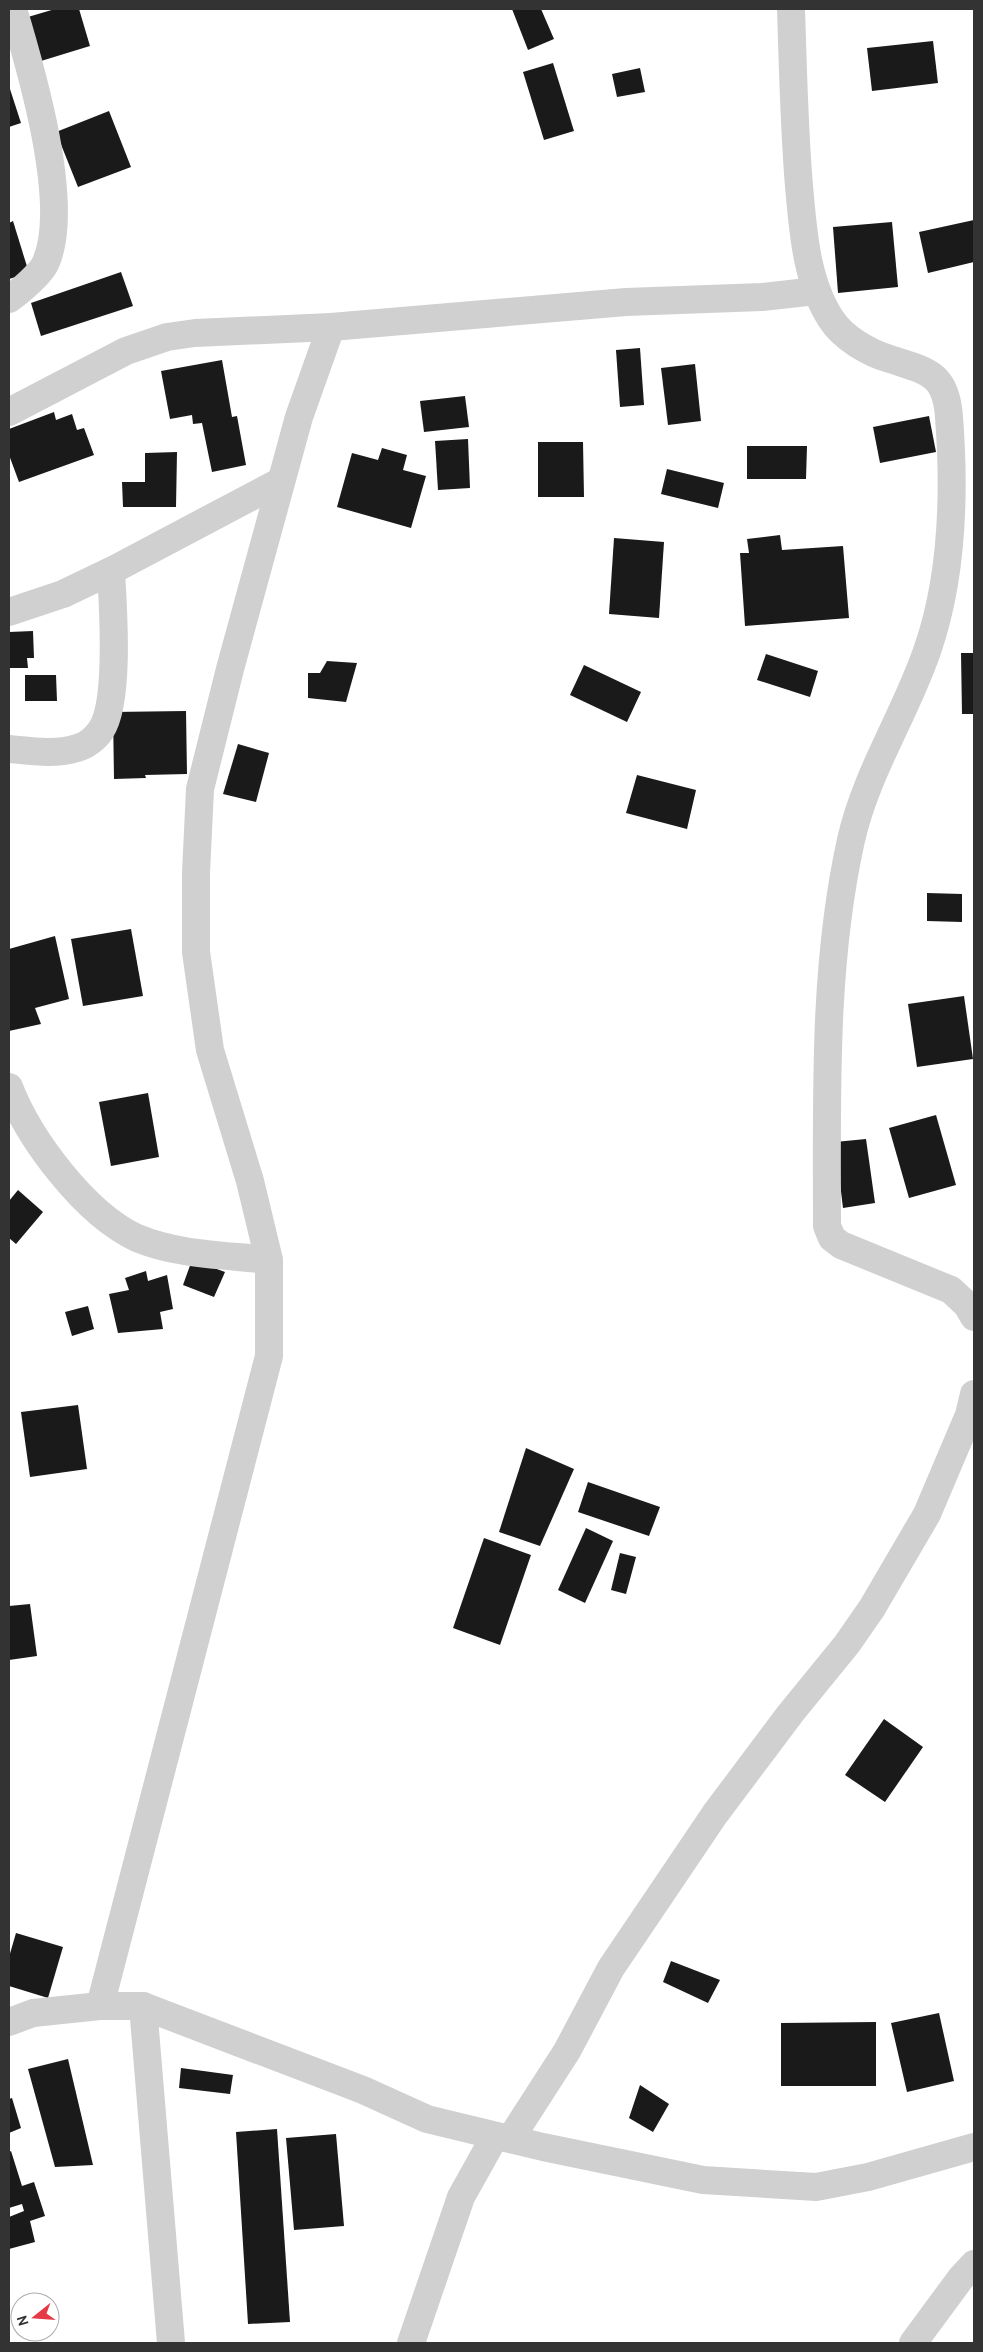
<svg xmlns="http://www.w3.org/2000/svg" width="983" height="2352" font-family="Cabin,sans-serif">
  <style>
    .building { fill: #1a1a1a }
    .lines { fill: none; stroke-linecap: round; stroke-linejoin: round }
    .minor { stroke: #d0d0d0; stroke-width: 28 }
  </style>
  <rect width="100%" height="100%" fill="#fff"/>
  <g class="building">
    <polygon points="55,9 79,9 90,46 41,61 28,17"/>
    <polygon points="512,9 541,9 554,39 528,50"/>
    <polygon points="933,41 938,83 872,91 867,48"/>
    <polygon points="553,63 574,131 544,140 523,72"/>
    <polygon points="640,68 645,92 617,97 612,74"/>
    <polygon points="9,86 21,123 9,127"/>
    <polygon points="109,111 131,167 78,187 56,132"/>
    <polygon points="974,220 974,262 928,273 919,232"/>
    <polygon points="13,221 29,273 9,279 9,223"/>
    <polygon points="892,222 898,287 838,293 833,227"/>
    <polygon points="121,272 133,306 41,336 31,303"/>
    <polygon points="640,348 644,405 620,407 616,350"/>
    <polygon points="222,360 232,417 237,416 246,465 212,472 202,423 193,424 192,415 170,419 161,371"/>
    <polygon points="695,364 701,421 668,425 661,368"/>
    <polygon points="465,396 469,427 424,432 420,401"/>
    <polygon points="54,412 56,420 72,414 77,430 84,428 94,455 19,482 9,455 9,429"/>
    <polygon points="929,416 936,452 880,463 873,427"/>
    <polygon points="468,439 470,488 438,490 435,441"/>
    <polygon points="538,442 583,442 584,497 538,497"/>
    <polygon points="747,446 807,446 806,479 747,479"/>
    <polygon points="382,448 407,455 403,470 426,476 411,528 337,507 352,453 378,460"/>
    <polygon points="177,452 176,507 123,507 122,482 145,482 145,453"/>
    <polygon points="667,469 724,483 718,508 661,494"/>
    <polygon points="780,535 782,550 843,546 849,618 745,626 740,553 749,553 747,539"/>
    <polygon points="614,538 664,542 659,618 609,614"/>
    <polygon points="33,631 34,658 27,658 28,668 9,668 9,632"/>
    <polygon points="961,653 974,653 974,714 962,714"/>
    <polygon points="766,654 818,671 810,697 757,680"/>
    <polygon points="327,661 357,663 346,702 308,698 308,673 320,673"/>
    <polygon points="584,665 641,692 627,722 570,695"/>
    <polygon points="25,675 56,675 57,701 25,701"/>
    <polygon points="186,711 187,774 145,775 146,778 114,779 113,712"/>
    <polygon points="238,744 269,753 256,802 223,794"/>
    <polygon points="637,775 696,790 687,829 626,813"/>
    <polygon points="927,893 962,894 962,922 927,921"/>
    <polygon points="131,929 143,996 83,1006 71,939"/>
    <polygon points="55,936 69,999 35,1008 41,1024 9,1031 9,949"/>
    <polygon points="964,996 973,1059 917,1067 908,1004"/>
    <polygon points="148,1093 159,1157 111,1166 99,1102"/>
    <polygon points="936,1115 956,1185 909,1198 889,1128"/>
    <polygon points="866,1139 875,1203 843,1208 835,1142"/>
    <polygon points="18,1190 43,1212 16,1244 9,1238 9,1201"/>
    <polygon points="192,1260 225,1272 214,1297 183,1285"/>
    <polygon points="146,1271 148,1281 167,1275 173,1309 160,1312 163,1329 118,1333 109,1294 129,1290 125,1278"/>
    <polygon points="88,1306 94,1329 72,1336 65,1312"/>
    <polygon points="78,1405 87,1469 30,1477 21,1412"/>
    <polygon points="526,1448 574,1469 540,1546 499,1532"/>
    <polygon points="588,1482 660,1507 649,1536 578,1512"/>
    <polygon points="586,1528 613,1541 585,1603 558,1590"/>
    <polygon points="484,1538 531,1555 500,1645 453,1628"/>
    <polygon points="620,1553 636,1557 626,1594 611,1590"/>
    <polygon points="30,1604 37,1656 9,1660 9,1606"/>
    <polygon points="884,1719 923,1747 885,1802 845,1775"/>
    <polygon points="16,1933 63,1947 48,1998 9,1986 9,1957"/>
    <polygon points="671,1961 720,1980 708,2003 663,1982"/>
    <polygon points="939,2013 954,2081 907,2092 891,2023"/>
    <polygon points="876,2022 876,2086 781,2086 781,2023"/>
    <polygon points="68,2059 93,2165 55,2167 28,2069"/>
    <polygon points="181,2068 233,2075 230,2094 179,2088"/>
    <polygon points="640,2085 669,2104 653,2132 629,2118"/>
    <polygon points="12,2098 21,2128 9,2133 9,2099"/>
    <polygon points="277,2129 290,2322 248,2324 236,2132"/>
    <polygon points="336,2134 344,2226 294,2230 286,2138"/>
    <polygon points="11,2151 22,2186 34,2182 45,2216 30,2221 35,2242 9,2249 9,2217 24,2211 22,2204 9,2208 9,2152"/>
  </g>
  <g class="lines">
    <g class="minor">
      <path d="M791 9C793 68 794 127 799 186 803 230 806 281 831 319 843 338 869 353 890 359 926 371 946 372 949 417 955 495 953 577 927 651 905 715 866 773 851 840 823 966 827 1098 827 1226L832 1238 841 1245 951 1290 967 1305 974 1317"/>
      <path d="M9 299C18 293 42 273 46 262 71 204 31 69 13 9"/>
      <polyline points="9,412 126,351 167,337 195,333 331,327 626,302 762,297 816,291"/>
      <polyline points="9,612 63,594 111,571 281,481"/>
      <path d="M9 749C31 751 55 755 77 748 86 746 96 738 101 730 120 702 113 606 111 571"/>
      <path d="M9 1087C29 1139 85 1214 137 1238 177 1255 226 1255 269 1260"/>
      <polyline points="100,2006 269,1356 269,1260 250,1181 210,1050 196,952 196,873 200,789 230,669 299,417 331,327"/>
      <polyline points="143,2006 171,2343"/>
      <polyline points="9,2022 33,2013 100,2006 143,2006 363,2090 427,2119 543,2147 703,2180 816,2187 868,2177 974,2147"/>
      <polyline points="511,2138 567,2051 611,1968 715,1814 790,1714 847,1644 872,1608 927,1514 969,1415 974,1394"/>
      <polyline points="411,2343 461,2197 495,2136"/>
      <polyline points="913,2343 961,2278 974,2264"/>
    </g>
  </g>
  <rect width="983" height="2352" fill="none" stroke="#333333" stroke-width="20"/>
  <g transform="translate(35 2317) rotate(253)"><circle r="24" fill="#ffffff" stroke="#adadad"/>
  <path d="M0-4L9 19L0 12L-9 19Z" fill="#e63946"/>
  <text y="-8" font-size="14" font-weight="bold" text-anchor="middle" fill="#333333">N</text>
  </g>
</svg>
